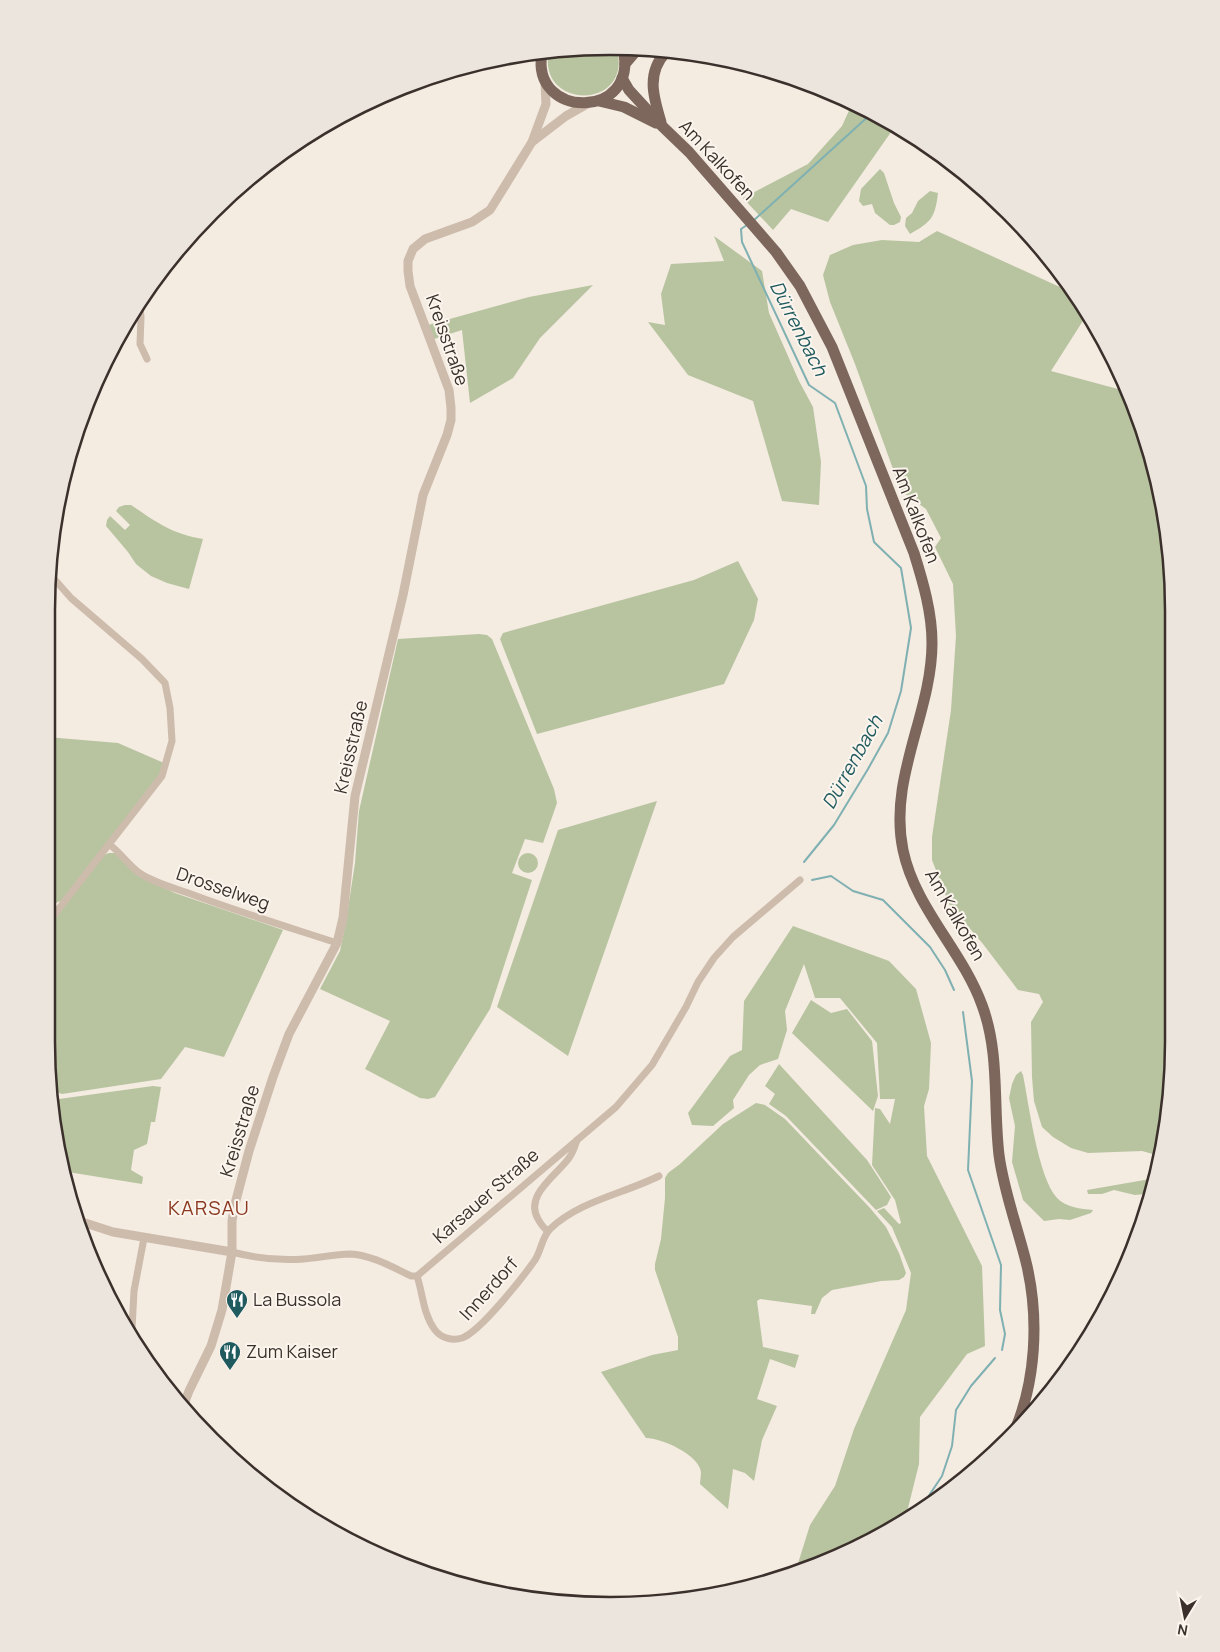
<svg xmlns="http://www.w3.org/2000/svg" width="1220" height="1652" font-family="Manrope,sans-serif">
  <style>
    .green { fill: #b8c4a0 }
    .lines { fill: none; stroke-linecap: round; stroke-linejoin: round }
    .stream { stroke: #7fb0b2; stroke-width: 2 }
    .minor { stroke: #cdbbac; stroke-width: 7 }
    .tertiary { stroke: #cdbbac; stroke-width: 9 }
    .primary { stroke: #7d675c; stroke-width: 11 }
    .labels { text-anchor: middle; stroke-width: 4; stroke-linejoin: round; paint-order: stroke }
    .street-label { font-size: 18px; fill: #3b302b; stroke: #fbf5ee }
    .poi-label { font-size: 18px; fill: #3b302b; stroke: #fbf5ee; text-anchor: start }
    .water-label { font-size: 19px; font-style: italic; fill: #1f5a5e; stroke: #fbf5ee }
    .quarter-label { font-size: 20px; letter-spacing: 1px; fill: #8c3b22; stroke: #fbf5ee }
    .rim { fill: none; stroke: #3b302b; stroke-width: 2.5 }
  </style>
  <rect width="100%" height="100%" fill="#f4ebe1"/>
  <g class="green">
    <path d="M573 47 617 49C633 111 536 110 549 51Z"/>
    <polygon points="852,104 896,125 828,222 791,209 773,230 743,198 808,164 842,126"/>
    <polygon points="880,169 884,173 894,203 901,217 900,222 894,225 890,225 875,213 872,204 863,206 859,201 861,189"/>
    <path d="M930 191 938 193C935 218 931 222 910 234L905 226 906 218 912 213 918 201Z"/>
    <polygon points="937,231 1073,293 1086,316 1051,371 1129,392 1169,536 1173,1079 1160,1156 1142,1151 1088,1153 1071,1148 1053,1137 1042,1127 1034,1101 1032,1077 1031,1022 1043,1002 1039,994 1018,990 983,944 949,904 932,860 932,837 951,710 956,636 953,584 935,547 941,538 926,509 901,491 855,364 830,302 823,275 830,255 853,245 882,240 919,242"/>
    <polygon points="714,236 762,271 769,313 799,381 813,407 821,462 819,505 782,501 753,401 688,375 648,322 665,325 661,294 671,264 724,261"/>
    <polygon points="593,285 540,338 513,378 470,403 462,330 434,339 428,325 529,297"/>
    <path d="M125 505H131C156 522 172 534 203 539L189 589 167 583 151 576 136 564 128 552 106 526 107 520 110 516 125 530 130 525 116 511 119 507Z"/>
    <polygon points="738,561 758,599 754,620 724,684 537,734 500,639 503,633 694,580"/>
    <polygon points="479,634 487,635 492,639 554,789 557,803 543,843 525,839 512,873 532,880 490,1009 435,1097 428,1099 420,1098 365,1069 390,1021 320,989 340,951 346,922 355,863 359,811 398,639"/>
    <polygon points="47,737 118,743 164,763 159,776 61,901 50,905 52,913 47,920"/>
    <polygon points="657,801 568,1056 497,1007 558,830"/>
    <circle cx="528" cy="863" r="10"/>
    <polygon points="109,853 116,853 141,877 175,893 283,930 224,1057 185,1047 161,1079 62,1094 53,1091 46,1042 47,928 104,855"/>
    <polygon points="793,926 889,961 916,989 931,1043 929,1089 924,1106 927,1156 982,1266 985,1346 967,1354 920,1417 919,1464 906,1516 825,1563 795,1573 810,1525 835,1486 854,1429 906,1310 911,1273 892,1227 877,1211 884,1208 899,1224 901,1223 895,1200 872,1165 875,1108 880,1109 890,1124 895,1099 880,1099 877,1043 840,998 815,998 804,964 785,1011 787,1030 778,1059 760,1065 749,1075 733,1100 734,1108 713,1126 692,1125 688,1113 730,1056 742,1050 744,1001"/>
    <polygon points="811,1000 831,1013 847,1009 872,1041 878,1096 873,1111 792,1033"/>
    <polygon points="779,1064 867,1160 891,1197 887,1205 876,1210 786,1116 769,1104 775,1094 765,1086"/>
    <path d="M1021 1071 1023 1075C1029 1105 1038 1177 1057 1198 1065 1207 1081 1209 1093 1210L1091 1213 1070 1220 1059 1219 1044 1221 1023 1200 1012 1162 1015 1126 1009 1098 1012 1084 1016 1075Z"/>
    <polygon points="153,1086 161,1087 155,1122 151,1122 147,1144 134,1150 131,1170 143,1177 142,1184 68,1172 66,1189 54,1102 59,1099"/>
    <path d="M756 1103 765 1105 785 1119 870 1208 886 1227 899 1253 906 1273 904 1277 899 1280 881 1281 832 1290 822 1298 815 1314H811L812 1306 760 1299 757 1301 763 1347 799 1355 795 1368 770 1359 757 1399 777 1406 762 1440 754 1481 745 1473 733 1469 728 1509 700 1484C700 1481 701 1476 701 1472 699 1455 662 1438 646 1438L601 1372 652 1355 678 1350V1337L655 1270V1264L661 1239 665 1198V1178L668 1173 680 1164 723 1124Z"/>
    <polygon points="1156,1178 1151,1196 1145,1194 1135,1195 1114,1190 1102,1194 1088,1194 1087,1190"/>
  </g>
  <g class="lines">
    <g class="stream">
      <polyline points="753,221 872,113"/>
      <polyline points="747,225 741,229 742,242 809,385 835,403 866,486 867,509 874,542 901,568 911,628 901,691 888,733 868,769 834,825 804,862"/>
      <polyline points="812,880 831,876 853,891 883,900 930,947 945,970 954,990"/>
      <polyline points="963,1012 972,1081 968,1170 1001,1265 1000,1310 1005,1334 1002,1350"/>
      <polyline points="920,1509 942,1476 952,1446 956,1410 971,1386 995,1358"/>
    </g>
    <g class="minor">
      <polyline points="139,300 141,317 140,344 147,359"/>
      <path d="M110 845C121 853 129 866 141 874 155 883 174 888 191 894 239 912 288 927 337 943"/>
      <polyline points="47,924 162,776 172,741 170,708 165,683 142,659 71,598 48,572"/>
      <path d="M548 1231C543 1228 541 1224 538 1219 524 1195 557 1175 569 1158 573 1153 575 1146 577 1140"/>
      <path d="M232 1252C255 1258 279 1261 304 1259 319 1258 335 1254 350 1254 372 1255 392 1267 411 1276H417L616 1107 652 1065 686 1007 698 982 714 958 733 937 800 880"/>
      <path d="M417 1276C423 1294 423 1314 435 1330 441 1338 452 1341 462 1338 480 1332 523 1277 535 1260 541 1251 542 1237 550 1229 579 1201 623 1194 659 1176"/>
      <polyline points="129,1334 132,1329 134,1291 144,1238"/>
    </g>
    <g class="tertiary">
      <polyline points="532,142 566,116 587,104"/>
      <polyline points="79,1221 113,1232 232,1252"/>
      <polyline points="183,1407 189,1391 211,1346 222,1310 232,1252 232,1221 235,1204 249,1151 273,1077 289,1034 337,943 343,918 355,796 403,595 423,495 447,435 451,420 451,408 449,390 410,286 408,271 408,261 413,249 425,239 472,222 490,210 532,142 546,104 545,81"/>
    </g>
    <g class="primary">
      <path d="M542 53C530 120 640 120 623 49"/>
      <polyline points="625,64 637,50"/>
      <path d="M622 78 629 90 662 126 689 152 776 252 800 286 832 347 914 553C923 582 932 612 932 643 932 713 888 778 903 850 915 908 962 950 982 1005 1000 1053 993 1104 999 1155 1004 1193 1018 1228 1027 1266 1039 1319 1036 1382 1014 1432"/>
      <polyline points="599,101 624,107 656,123"/>
      <path d="M661 122C653 96 646 72 667 51"/>
    </g>
  </g>
  <defs>
    <g id="restaurant-pin" transform="scale(1.125)"><path d="M0 17L-7.5 6A9.5 9.5 0 1 1 7.5 6Z" fill="#1f5a5e" stroke="#fbf5ee"/><path d="M-5-6h1v4h1v-4h1v4h1v-4h1v5L-1.5 .5V6h-2V.5L-5-1ZM5-6V6H3V1.5H1.5Q1.5-4 5-6Z" fill="#fff"/></g>
  </defs>
  <g fill-rule="evenodd">
    <use href="#restaurant-pin" x="237" y="1300"/>
    <use href="#restaurant-pin" x="230" y="1352"/>
  </g>
  <g class="labels">
    <g class="street-label">
      <text transform="translate(717 160) rotate(47)" y="6">Am Kalkofen</text>
      <text transform="translate(447 340) rotate(71)" y="6">Kreisstraße</text>
      <text transform="translate(916 515) rotate(69)" y="6">Am Kalkofen</text>
      <text transform="translate(351 747) rotate(-77)" y="6">Kreisstraße</text>
      <text transform="translate(223 889) rotate(19)" y="6">Drosselweg</text>
      <text transform="translate(955 915) rotate(60)" y="6">Am Kalkofen</text>
      <text transform="translate(240 1131) rotate(-73)" y="6">Kreisstraße</text>
      <text transform="translate(486 1196) rotate(-41)" y="6">Karsauer Straße</text>
      <text transform="translate(489 1289) rotate(-48)" y="6">Innerdorf</text>
    </g>
    <g class="poi-label">
      <text x="253" y="1306">La Bussola</text>
      <text x="246" y="1358">Zum Kaiser</text>
    </g>
    <g class="water-label">
      <text transform="translate(799 328) rotate(63)" y="7">Dürrenbach</text>
      <text transform="translate(852 762) rotate(-61)" y="7">Dürrenbach</text>
    </g>
    <g class="quarter-label">
      <text x="209" y="1215">KARSAU</text>
    </g>
  </g>
  <path d="M0 0H1220V1652H0ZM610 55H610A555 555 0 0 1 1165 610V1042A555 555 0 0 1 610 1597H610A555 555 0 0 1 55 1042V610A555 555 0 0 1 610 55Z" fill="#ece5de" fill-rule="evenodd"/>
  <path class="rim" d="M610 55H610A555 555 0 0 1 1165 610V1042A555 555 0 0 1 610 1597H610A555 555 0 0 1 55 1042V610A555 555 0 0 1 610 55Z"/>
  <g transform="translate(1185 1617) rotate(190)" stroke="#fbf5ee" stroke-width="4" paint-order="stroke">
  <path d="M0-4L9 19L0 12L-9 19Z" fill="#3b302b"/>
  <text y="-8" font-size="14" font-weight="bold" text-anchor="middle" fill="#3b302b">N</text>
  </g>
</svg>
